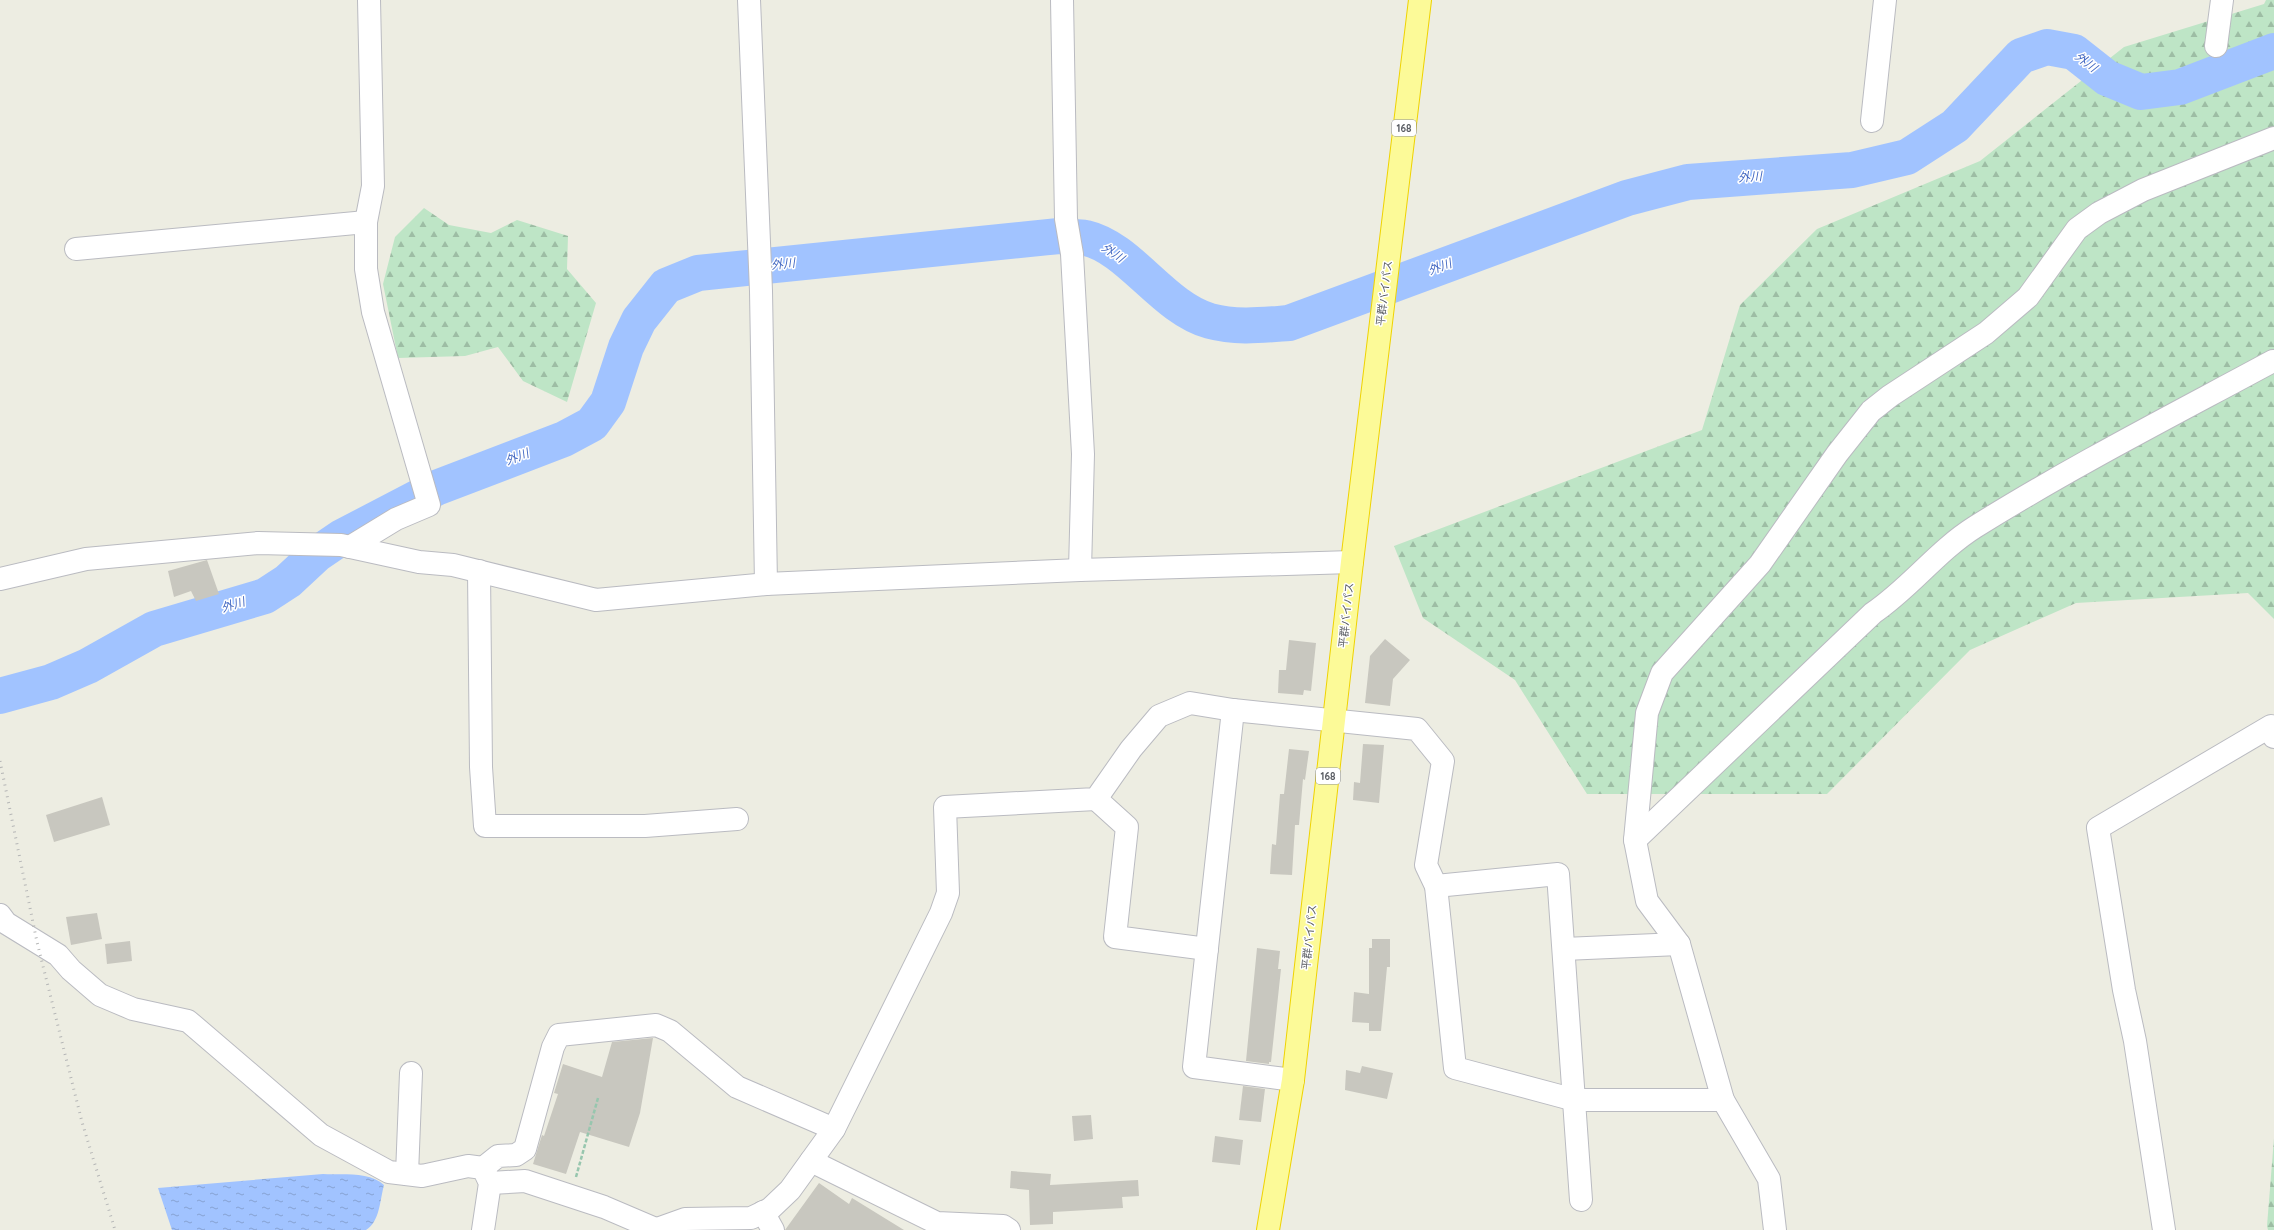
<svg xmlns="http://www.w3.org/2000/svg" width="2274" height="1230" font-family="Quicksand,'Noto Sans JP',sans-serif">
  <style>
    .forest { fill: url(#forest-firs) }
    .water { fill: url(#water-ripples) }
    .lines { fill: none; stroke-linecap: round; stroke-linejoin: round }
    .river { stroke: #a1c3ff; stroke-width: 36 }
    .building { fill: #c8c7bf }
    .minor-casing { stroke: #babbc1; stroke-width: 24 }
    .trunk-casing { stroke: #efd301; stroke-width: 24 }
    .path { stroke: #97c6ae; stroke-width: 2.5; stroke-dasharray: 4 2; stroke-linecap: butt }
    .minor { stroke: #fff; stroke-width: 22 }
    .trunk { stroke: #fcfa98; stroke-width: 22 }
    .rail { stroke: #b5b6b6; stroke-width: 3; stroke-dasharray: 1 5; stroke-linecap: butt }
    .labels { text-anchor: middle; stroke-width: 3; stroke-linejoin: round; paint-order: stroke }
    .shield { fill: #fff; stroke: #8c8e92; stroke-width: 1 }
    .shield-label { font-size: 10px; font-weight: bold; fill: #5a5d63 }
    .street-label { font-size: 11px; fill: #5a5d63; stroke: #fff }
    .water-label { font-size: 12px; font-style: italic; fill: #4368c2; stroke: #fff }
  </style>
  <defs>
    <pattern id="forest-firs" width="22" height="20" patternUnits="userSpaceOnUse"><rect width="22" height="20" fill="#bee5c6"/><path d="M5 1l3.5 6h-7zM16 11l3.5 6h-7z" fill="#9dbda4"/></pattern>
    <pattern id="water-ripples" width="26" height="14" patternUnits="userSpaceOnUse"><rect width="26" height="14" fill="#a1c3ff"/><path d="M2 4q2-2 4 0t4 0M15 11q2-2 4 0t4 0" fill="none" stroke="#86a2d2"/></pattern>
  </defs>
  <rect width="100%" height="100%" fill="#edede2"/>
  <g class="forest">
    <polygon points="2266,0 2274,0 2274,619 2248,593 2076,603 1970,650 1827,794 1587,794 1515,680 1423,618 1394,546 1702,430 1740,305 1817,229 1980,161 2124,47 2264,4"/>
    <polygon points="424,208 449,225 491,233 517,220 568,236 567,269 596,303 567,402 523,381 498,347 465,356 398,358 383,284 395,237"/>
    <polygon points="2274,1138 2274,1230 2268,1230 2267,1226"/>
  </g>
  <path class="water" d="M323 1174C342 1175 370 1171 384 1185 380 1199 380 1222 366 1230H172L158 1188Z"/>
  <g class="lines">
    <path class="river" d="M0 696 51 682 88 666 154 629 265 596 288 581 317 554 342 537 436 488 564 439 592 424 608 402 626 347 639 320 666 286 698 273 1059 236C1068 237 1078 237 1086 238 1130 248 1163 308 1210 321 1236 328 1262 325 1289 323L1627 198 1688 182 1852 170 1907 157 1955 126 2021 56 2047 47 2074 52 2107 78 2141 92 2180 87 2274 51"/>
  </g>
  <g class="building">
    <polygon points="207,560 219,594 196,601 191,591 174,597 168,571"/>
    <polygon points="1385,639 1410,660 1393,679 1390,706 1365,703 1370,656"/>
    <polygon points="1289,640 1316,643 1311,691 1304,690 1303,695 1278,693 1279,670 1286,670"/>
    <polygon points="1363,744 1384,745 1379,803 1353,800 1354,782 1360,783"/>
    <polygon points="1289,749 1309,751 1305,780 1303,779 1299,825 1295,825 1292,875 1270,874 1272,844 1276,845 1280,794 1284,794"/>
    <polygon points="102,797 110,825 54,842 46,815"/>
    <polygon points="97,913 102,939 71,945 66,917"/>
    <polygon points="1372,939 1390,939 1390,967 1387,967 1381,1031 1369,1031 1369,1023 1352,1022 1354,992 1369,994 1369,948 1372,948"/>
    <polygon points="130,941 132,961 107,964 105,944"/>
    <polygon points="1257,948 1280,951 1278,969 1281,969 1271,1062 1269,1062 1269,1064 1246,1061"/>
    <polygon points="653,1038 640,1113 629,1147 580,1132 566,1174 533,1164 542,1135 544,1136 558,1094 554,1093 563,1064 602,1077 612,1042"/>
    <polygon points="1362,1066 1393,1073 1387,1099 1345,1090 1346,1070 1360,1073"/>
    <polygon points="1243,1086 1265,1089 1261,1122 1239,1120"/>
    <polygon points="1091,1115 1093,1139 1074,1141 1072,1116"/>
    <polygon points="1215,1136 1243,1140 1240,1165 1212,1162"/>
    <polygon points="1011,1171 1051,1174 1050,1185 1138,1180 1139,1196 1122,1197 1123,1208 1053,1212 1053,1224 1030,1225 1029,1190 1010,1188"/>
    <polygon points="819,1183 849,1204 852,1198 904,1230 785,1230"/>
  </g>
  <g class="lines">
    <g class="minor-casing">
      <g id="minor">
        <polyline points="749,0 761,291 766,584"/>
        <polyline points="1062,0 1066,219 1072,254 1083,454 1080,570"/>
        <polyline points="2216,46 2222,0"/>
        <polyline points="1872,121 1885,0"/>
        <polyline points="76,249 366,222"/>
        <polyline points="350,547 396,519 429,505 373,312 366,269 366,222 373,186 369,0"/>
        <polyline points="479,571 481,767 485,826 645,826 737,819"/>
        <polyline points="0,579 86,559 258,543 341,545 419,562 453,565 596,600 766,584 1080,570 1352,562"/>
        <polyline points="1233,710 1194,1067 1293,1080"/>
        <polyline points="1096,799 1127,827 1115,937 1207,949"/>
        <path d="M1635 840 1873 613C1910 588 1937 551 1975 527 2071 467 2173 415 2273 361"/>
        <polyline points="1436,886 1558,874 1581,1200"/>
        <polyline points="0,915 6,923 58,955 71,970 100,995 133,1009 188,1021 321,1135 389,1172 422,1176 468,1166 483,1168 490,1183 483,1230"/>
        <polyline points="1564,949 1679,944"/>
        <polyline points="811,1161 937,1223 1003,1226 1009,1230"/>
        <polyline points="483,1168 498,1156 516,1155 525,1149 553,1047 559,1035 656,1025 670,1031 737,1087 834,1129"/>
        <polyline points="407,1174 411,1073"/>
        <polyline points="490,1183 525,1181 604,1207 658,1230"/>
        <polyline points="763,1212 773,1230"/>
        <polyline points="657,1229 685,1219 751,1218 770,1209 790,1190 834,1129 941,913 948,893 945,807 1096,799 1131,749 1159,716 1190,703 1233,710 1417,729 1443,761 1426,865 1436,886 1455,1068 1575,1100 1723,1100"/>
        <polyline points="1775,1230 1769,1179 1723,1100 1679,944 1647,901 1635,840 1647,713 1662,673 1760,564 1837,454 1871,411 1890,396 1986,333 2028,297 2077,229 2099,213 2143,190 2274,138"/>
        <polyline points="2164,1230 2135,1041 2124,990 2098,828 2271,726 2274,737"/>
      </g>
    </g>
    <g class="trunk-casing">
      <polyline id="trunk" points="1268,1230 1293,1080 1352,562 1420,0"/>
    </g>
    <polyline class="path" points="576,1177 598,1098"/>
    <use href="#minor" class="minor"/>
    <use href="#trunk" class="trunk"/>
    <polyline class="rail" points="0,761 37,942 82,1122 115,1230"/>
  </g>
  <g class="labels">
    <g class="shield">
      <rect x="1392" y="120" width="24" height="16" rx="3"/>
      <rect x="1316" y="768" width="24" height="16" rx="3"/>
    </g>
    <g class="shield-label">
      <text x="1404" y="132">168</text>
      <text x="1328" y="780">168</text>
    </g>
    <g class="street-label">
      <text transform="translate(1384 293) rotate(-83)" y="4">平群バイパス</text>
      <text transform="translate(1346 615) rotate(-84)" y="4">平群バイパス</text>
      <text transform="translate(1309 937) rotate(-84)" y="4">平群バイパス</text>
    </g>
    <g class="water-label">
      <text transform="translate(2086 62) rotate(37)" y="4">外川</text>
      <text transform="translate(1750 177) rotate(-4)" y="4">外川</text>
      <text transform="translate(1113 253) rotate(34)" y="4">外川</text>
      <text transform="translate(783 264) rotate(-6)" y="4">外川</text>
      <text transform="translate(1440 267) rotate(-20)" y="4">外川</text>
      <text transform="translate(517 457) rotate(-21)" y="4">外川</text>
      <text transform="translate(233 605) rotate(-17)" y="4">外川</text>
    </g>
  </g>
</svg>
